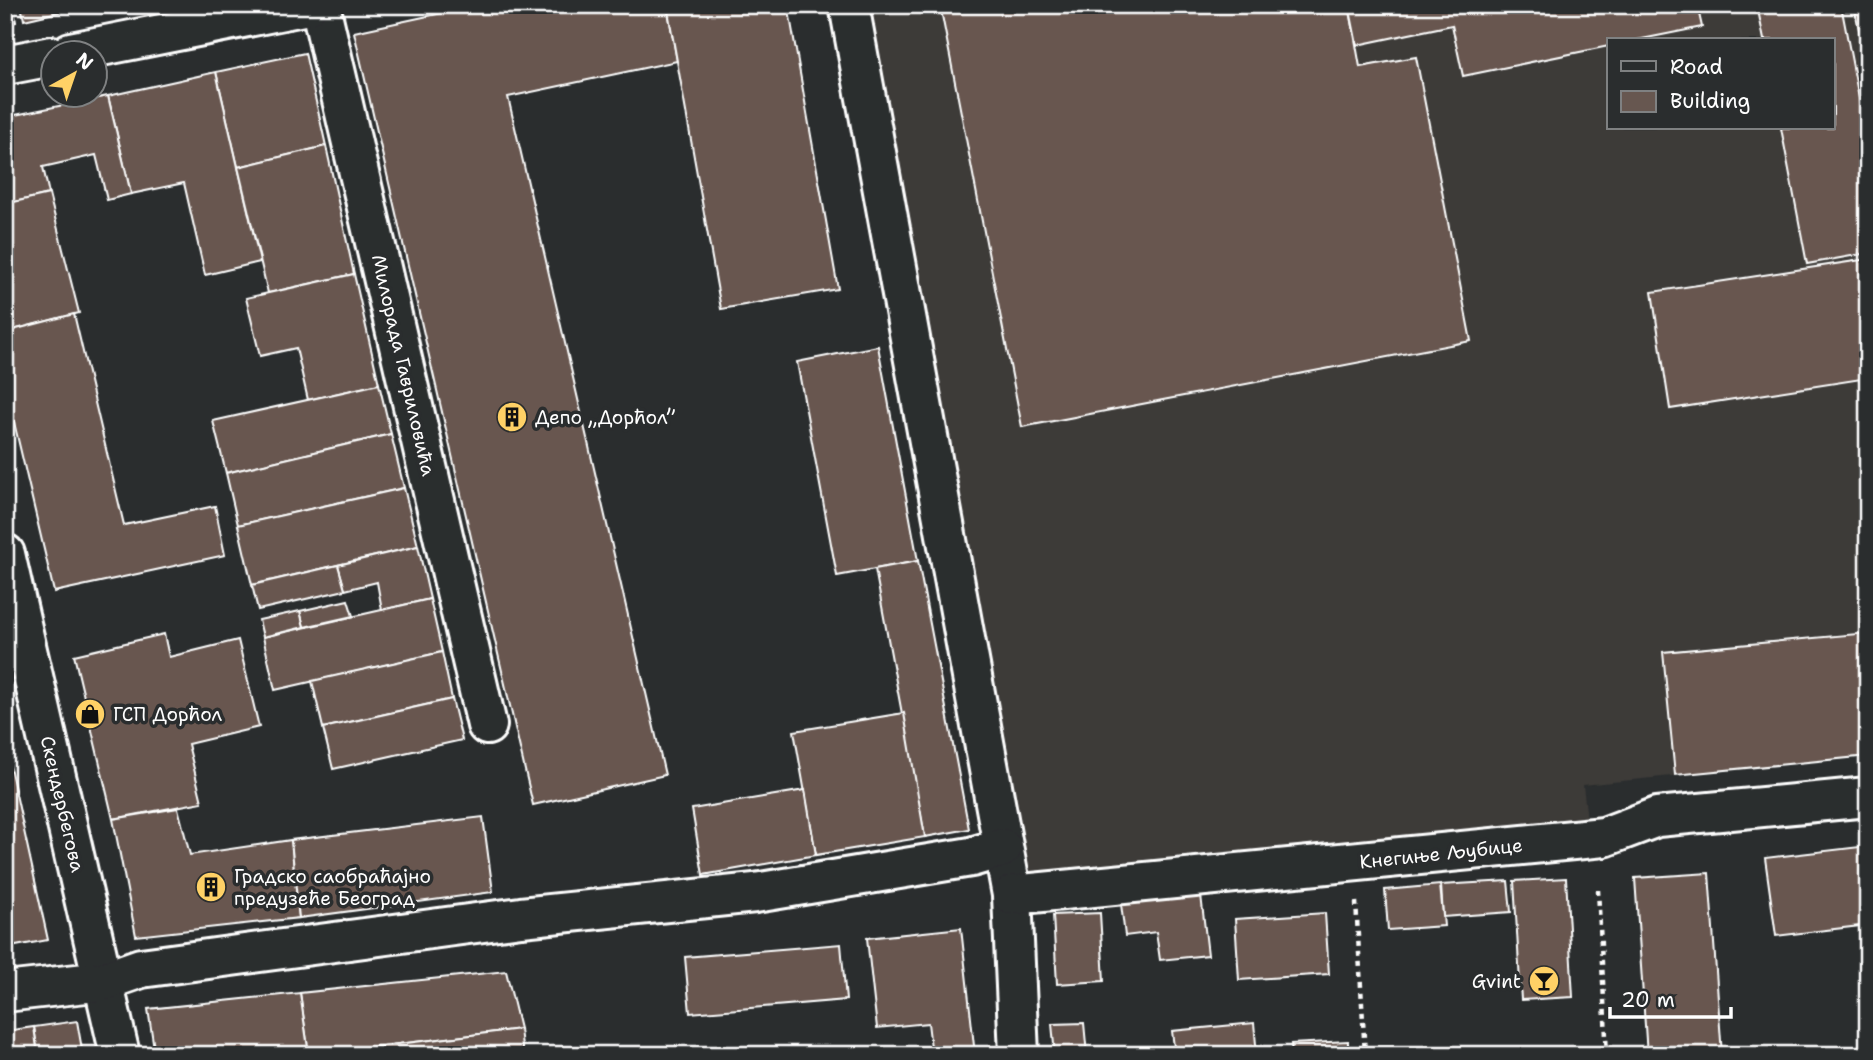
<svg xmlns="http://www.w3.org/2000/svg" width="1873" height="1060" font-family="'Shantell Sans',sans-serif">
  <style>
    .built { fill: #3c3a38; fill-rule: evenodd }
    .building { fill: #675750; stroke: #fff; stroke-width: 2 }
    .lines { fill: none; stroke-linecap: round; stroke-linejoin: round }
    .minor-casing { stroke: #fff; stroke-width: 44 }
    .path { stroke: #fff; stroke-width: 4.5; stroke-dasharray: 5 5; stroke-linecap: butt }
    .minor { stroke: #2a2d2e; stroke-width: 38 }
    .labels { text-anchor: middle; stroke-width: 7; stroke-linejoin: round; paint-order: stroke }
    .street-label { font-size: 19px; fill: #fff; stroke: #2a2d2e }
    .poi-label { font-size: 19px; fill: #fff; stroke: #2a2d2e; text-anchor: start }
  </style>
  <rect width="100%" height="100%" fill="#2a2d2e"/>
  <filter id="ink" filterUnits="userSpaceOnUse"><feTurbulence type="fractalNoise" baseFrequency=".0143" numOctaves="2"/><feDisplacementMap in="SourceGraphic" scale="14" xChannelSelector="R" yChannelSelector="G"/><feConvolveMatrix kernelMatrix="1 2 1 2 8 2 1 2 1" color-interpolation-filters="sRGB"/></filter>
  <g filter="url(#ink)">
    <path class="built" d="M857 5H1868V756L1583 785 1588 828 1010 884ZM1609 40H1833V128H1609Z"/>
    <g class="building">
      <polygon points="5,5 13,5 16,22 5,25"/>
      <polygon points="21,5 79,5 80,7 24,20"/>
      <polygon points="479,5 667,5 677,61 508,97 665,775 533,805 354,32"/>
      <polygon points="667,5 788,5 838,289 721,309"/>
      <polygon points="940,5 1349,5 1360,67 1416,57 1471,341 1022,427"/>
      <polygon points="1349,5 1697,5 1702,27 1637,40 1609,40 1609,46 1463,76 1452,25 1357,45"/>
      <polygon points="1757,5 1841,5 1868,145 1868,253 1807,264 1781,128 1833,128 1833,40 1764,40"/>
      <polygon points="1854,5 1868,5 1868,75"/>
      <polygon points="305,53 326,146 238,167 216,72"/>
      <polygon points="216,72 260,262 205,275 184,183 131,194 108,96"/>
      <polygon points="108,96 131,194 107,200 96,155 43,167 49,194 5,204 5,117"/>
      <polygon points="326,146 354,274 268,293 238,167"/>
      <polygon points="49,194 79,313 5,332 5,204"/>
      <polygon points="1868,259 1868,378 1670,409 1652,292"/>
      <polygon points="354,274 379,384 308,400 296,348 260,356 246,298"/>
      <polygon points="74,314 124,525 215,506 225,555 54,592 5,384 5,332"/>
      <polygon points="878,346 918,561 837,576 797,362"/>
      <polygon points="379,384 391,434 226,473 213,421"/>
      <polygon points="391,434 404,488 238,525 226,473"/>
      <polygon points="404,488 418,546 252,585 238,525"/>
      <polygon points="418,546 430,599 382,610 377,582 345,590 338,565"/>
      <polygon points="918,561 969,829 925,837 875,569"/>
      <polygon points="338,565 345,590 258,610 252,585"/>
      <polygon points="430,599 442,652 275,690 263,637"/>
      <polygon points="348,600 353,616 304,627 300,611"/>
      <polygon points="300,611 304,627 263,637 259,620"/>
      <polygon points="1868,633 1868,756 1675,775 1663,652"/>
      <polygon points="164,634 169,657 238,640 259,727 188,744 202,802 113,819 74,655"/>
      <polygon points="442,652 452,699 323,728 312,681"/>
      <polygon points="452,699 462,740 333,769 323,728"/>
      <polygon points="904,713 925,837 816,855 794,731"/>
      <polygon points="5,744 48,940 5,948"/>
      <polygon points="805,790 816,855 703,875 692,809"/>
      <polygon points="178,808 190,855 291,840 299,918 136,936 113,819"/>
      <polygon points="483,817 493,892 299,918 291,840"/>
      <polygon points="1868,846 1868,925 1776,936 1765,858"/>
      <polygon points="1709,873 1722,1055 1647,1055 1635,878"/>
      <polygon points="1566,878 1573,997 1521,1000 1514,881"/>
      <polygon points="1508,881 1511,912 1443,917 1441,885"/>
      <polygon points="1440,885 1444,926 1388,930 1385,890"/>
      <polygon points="1201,895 1208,955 1160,960 1156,932 1125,936 1121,904"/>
      <polygon points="1100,913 1104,981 1057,984 1053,915"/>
      <polygon points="1325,913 1329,974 1239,980 1235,919"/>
      <polygon points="961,928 975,1055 932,1055 928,1023 877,1028 867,938"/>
      <polygon points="841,944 846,1000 690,1013 685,957"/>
      <polygon points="506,971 520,1029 309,1055 300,993"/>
      <polygon points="300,993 309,1055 155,1055 148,1009"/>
      <polygon points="77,1021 83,1055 38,1055 34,1027"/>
      <polygon points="1084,1023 1087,1055 1055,1055 1052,1024"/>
      <polygon points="1254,1023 1257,1055 1175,1055 1172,1031"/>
      <polygon points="34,1027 38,1055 5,1055 5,1031"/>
      <polygon points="520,1029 523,1055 309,1055"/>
      <polygon points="1348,1041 1348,1055 1292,1055 1291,1044"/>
    </g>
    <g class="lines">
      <g class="minor-casing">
        <g id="minor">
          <polyline points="320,5 487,725"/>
          <polyline points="849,5 1012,895 1019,1055"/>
          <polyline points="71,52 308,5"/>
          <polyline points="5,65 52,56"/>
          <polyline points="5,554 120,1055"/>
          <polyline points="1012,895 1604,837 1657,817 1868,797"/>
          <polyline points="5,992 104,981 141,968 521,917 755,893 971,857 1002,848"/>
        </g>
      </g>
      <g class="path">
        <polyline points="1598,890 1607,1055"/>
        <polyline points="1356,902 1365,1055"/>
      </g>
      <use href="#minor" class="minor"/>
    </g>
  </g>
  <defs>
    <g id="building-disc" transform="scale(1.575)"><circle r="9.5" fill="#ffd166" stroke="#2a2d2e"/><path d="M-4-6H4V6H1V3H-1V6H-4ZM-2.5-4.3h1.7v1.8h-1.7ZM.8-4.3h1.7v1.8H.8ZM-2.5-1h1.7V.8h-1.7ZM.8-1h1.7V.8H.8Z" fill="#111"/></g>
    <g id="shop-disc" transform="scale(1.575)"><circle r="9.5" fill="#ffd166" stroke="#2a2d2e"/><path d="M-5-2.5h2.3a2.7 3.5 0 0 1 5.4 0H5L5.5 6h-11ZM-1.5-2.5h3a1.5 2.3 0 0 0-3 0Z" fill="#111"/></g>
    <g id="bar-disc" transform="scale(1.575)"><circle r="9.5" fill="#ffd166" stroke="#2a2d2e"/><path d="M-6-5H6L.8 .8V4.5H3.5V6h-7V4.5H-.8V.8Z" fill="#111"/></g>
  </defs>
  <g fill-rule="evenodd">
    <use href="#building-disc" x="512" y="417"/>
    <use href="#shop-disc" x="90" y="714"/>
    <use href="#building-disc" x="211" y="887"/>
    <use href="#bar-disc" x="1544" y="981"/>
  </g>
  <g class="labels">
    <g class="street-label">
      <text transform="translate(404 365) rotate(77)" y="7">Милорада Гавриловића</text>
      <text transform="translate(63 804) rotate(77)" y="7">Скендербегова</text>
      <text transform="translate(1441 853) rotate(-6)" y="7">Кнегиње Љубице</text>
    </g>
    <g class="poi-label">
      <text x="535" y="424">Депо „Дорћол”</text>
      <text x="113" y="721">ГСП Дорћол</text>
      <text x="234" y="883">Градско саобраћајно<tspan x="234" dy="22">предузеће Београд</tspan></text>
      <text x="1521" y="988" text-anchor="end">Gvint</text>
    </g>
  </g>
  <rect width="1873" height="1060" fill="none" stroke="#2a2d2e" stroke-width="28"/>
  <rect x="14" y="14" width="1845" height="1032" fill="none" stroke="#fff" stroke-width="2.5" filter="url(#ink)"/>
  <rect x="1607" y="38" width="228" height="91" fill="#2a2d2e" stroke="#7f8182" stroke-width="2"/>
  <rect x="1621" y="61" width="35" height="10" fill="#2a2d2e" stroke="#7f8182" stroke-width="2"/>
  <text x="1670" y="74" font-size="21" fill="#ffffff">Road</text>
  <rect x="1621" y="91" width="35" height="21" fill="#675750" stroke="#7f8182" stroke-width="2"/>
  <text x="1670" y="108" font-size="21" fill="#ffffff">Building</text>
  <g transform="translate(74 74) rotate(40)"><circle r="33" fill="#2a2d2e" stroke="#7f8182" stroke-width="2"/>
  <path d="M0-5L12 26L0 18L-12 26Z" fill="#ffd166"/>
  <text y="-10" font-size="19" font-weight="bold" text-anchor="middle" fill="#ffffff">N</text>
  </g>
  <path d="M1610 1007v10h121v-10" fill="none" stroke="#ffffff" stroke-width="3.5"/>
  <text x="1621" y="1007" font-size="21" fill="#ffffff" stroke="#2a2d2e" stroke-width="5" paint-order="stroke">20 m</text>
</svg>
